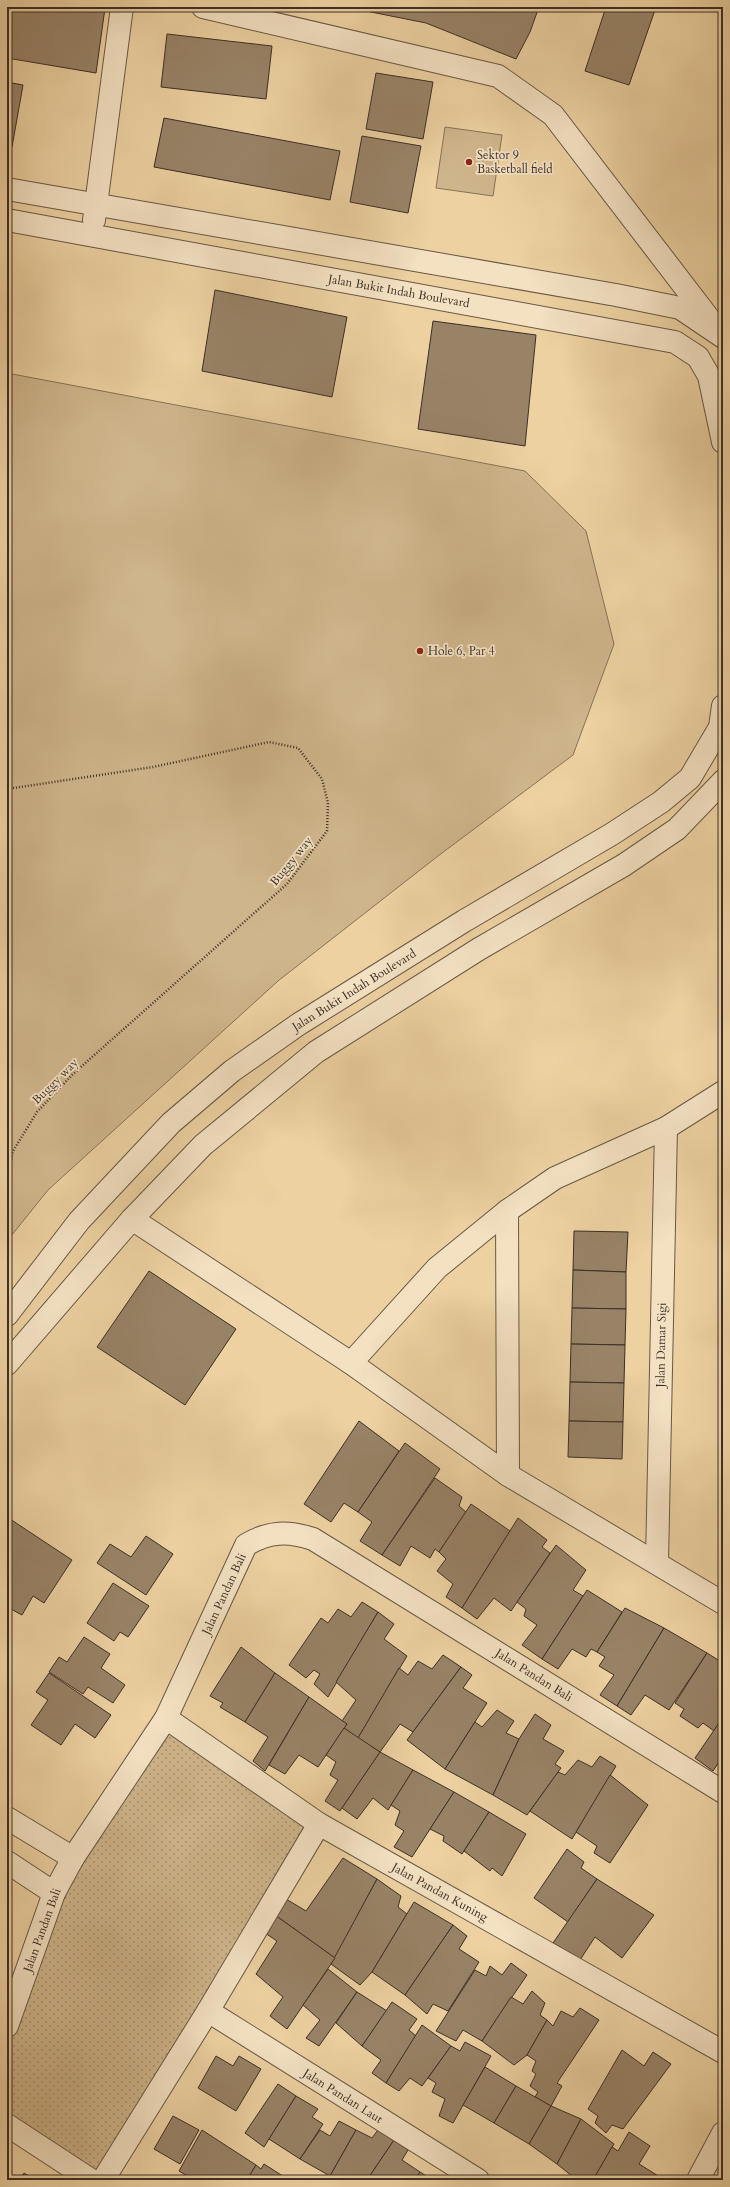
<svg xmlns="http://www.w3.org/2000/svg" width="730" height="2187" font-family="Cardo,serif">
  <style>
    .green { fill: #cfb58c; stroke: #86725a }
    .park { fill: url(#park-dots); stroke: #86725a }
    .building { fill: #988367; stroke: #3c2f28 }
    .lines { fill: none; stroke-linecap: round; stroke-linejoin: round }
    .minor-casing { stroke: #685846; stroke-width: 24 }
    .path { stroke: #3c2f28; stroke-width: 2.5; stroke-dasharray: 1 2; stroke-linecap: butt }
    .minor { stroke: #f3e1c2; stroke-width: 22 }
    .poi-dot { fill: #8f2418; stroke: #f3e1c2; stroke-width: 1.5 }
    .labels { text-anchor: middle; stroke-width: 3.5; stroke-linejoin: round; paint-order: stroke }
    .poi-label { font-size: 12px; fill: #3c2f28; stroke: #f3e1c2; text-anchor: start }
    .street-label { font-size: 12px; fill: #3c2f28; stroke: #f3e1c2 }
  </style>
  <defs>
    <pattern id="park-dots" width="8" height="8" patternUnits="userSpaceOnUse"><rect width="8" height="8" fill="#cfb58c"/><path d="M2 2h.1M6 6h.1" fill="none" stroke="#a99472" stroke-width="1.8" stroke-linecap="round"/></pattern>
  </defs>
  <rect width="100%" height="100%" fill="#edd1a1"/>
  <filter id="stains"><feTurbulence type="fractalNoise" baseFrequency=".005" numOctaves="4"/><feColorMatrix values="0 0 0 0 .2 0 0 0 0 .09 0 0 0 0 .02 0 0 0 .5 -.17"/></filter>
  <radialGradient id="worn" r=".72"><stop offset=".6" stop-color="#630" stop-opacity="0"/><stop offset="1" stop-color="#630" stop-opacity=".3"/></radialGradient>
  <g class="green">
    <polygon points="445,127 502,135 493,196 436,188"/>
    <polygon points="7,373 525,471 586,531 614,644 573,755 438,856 278,981 48,1190 7,1241"/>
  </g>
  <polygon class="park" points="165,1721 323,1827 102,2180 7,2122 7,2035 56,1895"/>
  <g class="building">
    <polygon points="7,7 105,8 96,73 7,58"/>
    <polygon points="346,7 539,7 530,32 516,59 426,23"/>
    <polygon points="606,7 656,7 629,85 585,71"/>
    <polygon points="167,34 272,46 266,99 161,87"/>
    <polygon points="376,73 433,82 423,139 366,129"/>
    <polygon points="7,82 23,85 12,147 7,146"/>
    <polygon points="164,118 340,151 330,200 154,167"/>
    <polygon points="362,136 421,146 408,213 350,202"/>
    <polygon points="215,290 347,317 332,397 202,371"/>
    <polygon points="433,321 536,335 525,446 418,429"/>
    <polygon points="574,1231 628,1232 626,1272 573,1270"/>
    <polygon points="573,1270 626,1272 626,1309 572,1308"/>
    <polygon points="149,1271 236,1329 185,1405 97,1347"/>
    <polygon points="572,1308 626,1309 625,1345 571,1344"/>
    <polygon points="571,1344 625,1345 624,1383 570,1382"/>
    <polygon points="570,1382 624,1383 623,1422 569,1421"/>
    <polygon points="359,1421 399,1451 358,1512 344,1503 331,1522 304,1504"/>
    <polygon points="569,1421 623,1422 622,1459 568,1457"/>
    <polygon points="405,1443 440,1469 382,1555 360,1541 372,1522 358,1512"/>
    <polygon points="722,1454 723,1454 723,1489 721,1489"/>
    <polygon points="435,1478 462,1497 459,1506 466,1512 439,1552 435,1549 430,1558 411,1546 400,1566 382,1555"/>
    <polygon points="721,1489 723,1489 723,1530 720,1530"/>
    <polygon points="471,1504 510,1531 462,1608 446,1597 453,1584 437,1571 446,1559 439,1552"/>
    <polygon points="7,1517 72,1560 44,1603 33,1596 22,1615 9,1608 7,1610"/>
    <polygon points="518,1518 547,1540 542,1547 550,1553 511,1611 494,1598 477,1619 462,1608"/>
    <polygon points="146,1536 173,1554 146,1595 97,1563 110,1544 131,1557"/>
    <polygon points="556,1545 586,1570 573,1590 583,1596 542,1659 522,1645 537,1625 524,1616 526,1609 517,1602"/>
    <polygon points="113,1583 149,1606 128,1637 120,1632 114,1641 87,1623"/>
    <polygon points="587,1590 622,1612 597,1652 591,1649 586,1657 572,1649 558,1669 542,1659"/>
    <polygon points="362,1602 378,1612 328,1697 314,1684 320,1674 314,1670 306,1678 289,1665 321,1618 328,1623 338,1609 351,1617"/>
    <polygon points="625,1608 664,1628 617,1706 600,1695 614,1675 599,1666 605,1657 597,1652"/>
    <polygon points="378,1612 394,1624 384,1639 407,1656 358,1738 344,1728 347,1724 342,1721 356,1700 336,1682"/>
    <polygon points="664,1628 707,1653 669,1710 645,1695 631,1715 617,1706"/>
    <polygon points="84,1637 110,1654 101,1668 125,1685 113,1703 88,1687 83,1694 49,1672 59,1657 67,1662"/>
    <polygon points="241,1647 275,1673 245,1722 220,1707 223,1703 210,1696"/>
    <polygon points="707,1653 723,1663 723,1717 714,1731 703,1723 698,1728 680,1716 684,1709 675,1703"/>
    <polygon points="443,1655 461,1667 413,1732 400,1724 380,1752 358,1738 399,1668 408,1675 418,1661 432,1669"/>
    <polygon points="461,1667 472,1675 463,1688 487,1703 445,1769 407,1740"/>
    <polygon points="49,1673 111,1715 95,1738 75,1724 61,1745 31,1725 48,1700 36,1692"/>
    <polygon points="275,1673 309,1697 265,1771 253,1761 268,1737 245,1722"/>
    <polygon points="309,1697 347,1724 318,1767 299,1755 285,1774 269,1765"/>
    <polygon points="497,1710 514,1721 506,1733 519,1739 493,1795 445,1769 475,1722 482,1727"/>
    <polygon points="535,1714 551,1725 543,1739 564,1751 555,1764 561,1768 527,1815 493,1795 519,1739"/>
    <polygon points="723,1717 723,1756 713,1771 695,1758"/>
    <polygon points="344,1728 380,1752 340,1811 325,1801 338,1780 330,1775 336,1762 326,1755"/>
    <polygon points="380,1752 413,1770 388,1810 373,1798 357,1819 342,1808"/>
    <polygon points="600,1756 616,1766 572,1839 530,1811 558,1772 565,1775 578,1760 592,1767"/>
    <polygon points="413,1770 454,1792 412,1857 394,1847 404,1831 395,1825 400,1811 391,1805"/>
    <polygon points="610,1775 648,1805 610,1863 594,1853 597,1846 576,1832"/>
    <polygon points="454,1792 489,1812 462,1854 443,1841 444,1836 430,1829"/>
    <polygon points="489,1812 526,1834 502,1876 492,1868 490,1871 464,1851"/>
    <polygon points="567,1849 584,1862 581,1868 597,1879 568,1922 534,1898"/>
    <polygon points="343,1858 377,1879 335,1958 275,1915 286,1899 306,1911"/>
    <polygon points="377,1879 401,1896 398,1907 407,1914 372,1972 360,1985 331,1964"/>
    <polygon points="597,1879 654,1915 622,1958 595,1937 580,1960 553,1943"/>
    <polygon points="414,1902 453,1925 405,1995 372,1972"/>
    <polygon points="275,1915 335,1958 287,2029 270,2016 283,1997 256,1974 277,1941 265,1933"/>
    <polygon points="453,1925 467,1936 459,1949 479,1962 448,2011 433,2004 427,2014 405,1995"/>
    <polygon points="511,1963 527,1975 482,2041 463,2030 456,2041 436,2031 475,1970 486,1976 490,1966 502,1975"/>
    <polygon points="328,1969 357,1992 319,2046 306,2038 320,2020 303,2005"/>
    <polygon points="532,1991 545,2003 540,2015 547,2020 527,2055 514,2065 482,2041 511,1997 523,2004"/>
    <polygon points="357,1992 387,2011 362,2046 336,2023"/>
    <polygon points="392,2002 417,2019 409,2030 416,2036 386,2083 372,2073 381,2060 362,2046"/>
    <polygon points="580,2008 599,2020 557,2083 562,2086 551,2106 535,2097 538,2092 530,2086 536,2074 532,2071 536,2061 527,2055 547,2020 553,2026 561,2011 573,2017"/>
    <polygon points="422,2025 451,2046 422,2086 410,2078 399,2091 386,2083"/>
    <polygon points="465,2042 491,2056 453,2123 439,2116 445,2099 432,2092 436,2083 428,2078 451,2046 460,2051"/>
    <polygon points="622,2050 644,2066 653,2052 671,2064 623,2129 612,2125 606,2133 595,2123 598,2116 588,2109"/>
    <polygon points="216,2056 233,2066 239,2056 261,2069 236,2111 198,2088"/>
    <polygon points="485,2067 516,2086 494,2123 463,2105"/>
    <polygon points="278,2084 296,2096 264,2147 245,2133"/>
    <polygon points="516,2086 551,2106 529,2144 494,2123"/>
    <polygon points="296,2096 318,2109 312,2117 323,2124 300,2159 269,2139"/>
    <polygon points="551,2106 581,2119 557,2164 529,2144"/>
    <polygon points="173,2116 199,2130 180,2164 154,2149"/>
    <polygon points="581,2119 614,2144 593,2180 577,2180 557,2164"/>
    <polygon points="339,2121 356,2130 330,2176 300,2159 320,2130 330,2136"/>
    <polygon points="202,2130 256,2165 247,2180 194,2180 179,2171"/>
    <polygon points="356,2130 372,2138 378,2130 394,2140 367,2180 336,2180 330,2176"/>
    <polygon points="629,2132 650,2146 639,2164 660,2177 658,2180 593,2180 612,2147 618,2151"/>
    <polygon points="394,2140 408,2150 402,2160 420,2172 415,2180 367,2180"/>
    <polygon points="264,2164 289,2180 247,2180 256,2165 261,2169"/>
    <polygon points="420,2172 433,2180 415,2180"/>
    <polygon points="24,2173 36,2180 19,2180"/>
  </g>
  <g class="lines">
    <g class="minor-casing">
      <g id="minor">
        <polyline points="203,7 498,76 553,115 714,325"/>
        <polyline points="7,189 616,295 680,308 723,337"/>
        <polyline points="7,220 675,342 698,357 709,376 723,442"/>
        <polyline points="94,220 122,7"/>
        <polyline points="507,1211 508,1475"/>
        <polyline points="132,1219 351,1363 508,1475 723,1603"/>
        <polyline points="7,1315 79,1221 171,1123 232,1071 299,1024 464,921 612,834 661,802 690,778 720,727 723,706"/>
        <polyline points="351,1363 437,1268 507,1211 555,1178 666,1128 723,1092"/>
        <polyline points="7,1364 132,1219 203,1145 316,1052 479,949 624,865 677,829 723,781"/>
        <polyline points="657,1562 666,1128"/>
        <polyline points="166,1718 319,1824 723,2052"/>
        <polyline points="7,1818 73,1858"/>
        <polyline points="7,1862 54,1893"/>
        <polyline points="208,2011 478,2180"/>
        <path d="M7 2026 54 1893 73 1858 166 1718 246 1545C269 1531 288 1531 313 1539L723 1792"/>
        <polyline points="7,2125 91,2180"/>
        <polyline points="103,2180 208,2011 319,1824"/>
        <polyline points="698,2180 723,2133"/>
      </g>
    </g>
    <polyline class="path" points="7,789 153,767 269,742 298,748 322,779 328,803 327,831 287,884 73,1074 37,1112 13,1151 7,1178"/>
    <use href="#minor" class="minor"/>
  </g>
  <g class="poi-dot">
    <circle cx="469" cy="162" r="4"/>
    <circle cx="420" cy="651" r="4"/>
  </g>
  <g class="labels">
    <g class="poi-label">
      <text x="477" y="159">Sektor 9<tspan x="477" dy="14">Basketball field</tspan></text>
      <text x="428" y="655">Hole 6, Par 4</text>
    </g>
    <g class="street-label">
      <text transform="translate(399 291) rotate(10)" y="4">Jalan Bukit Indah Boulevard</text>
      <text transform="translate(291 861) rotate(-51)" y="4">Buggy way</text>
      <text transform="translate(354 990) rotate(-32)" y="4">Jalan Bukit Indah Boulevard</text>
      <text transform="translate(55 1081) rotate(-45)" y="4">Buggy way</text>
      <text transform="translate(661 1345) rotate(-89)" y="4">Jalan Damar Sigi</text>
      <text transform="translate(224 1594) rotate(-65)" y="4">Jalan Pandan Bali</text>
      <text transform="translate(534 1675) rotate(32)" y="4">Jalan Pandan Bali</text>
      <text transform="translate(440 1892) rotate(29)" y="4">Jalan Pandan Kuning</text>
      <text transform="translate(42 1930) rotate(-70)" y="4">Jalan Pandan Bali</text>
      <text transform="translate(343 2096) rotate(32)" y="4">Jalan Pandan Laut</text>
    </g>
  </g>
  <rect width="730" height="2187" fill="none" stroke="#edd1a1" stroke-width="24"/>
  <rect x="8" y="8" width="714" height="2171" fill="none" stroke="#3c2f28" stroke-width="2"/>
  <rect x="12" y="12" width="706" height="2163" fill="none" stroke="#3c2f28"/>
  <rect width="100%" height="100%" filter="url(#stains)"/>
  <rect width="100%" height="100%" fill="url(#worn)"/>
</svg>
